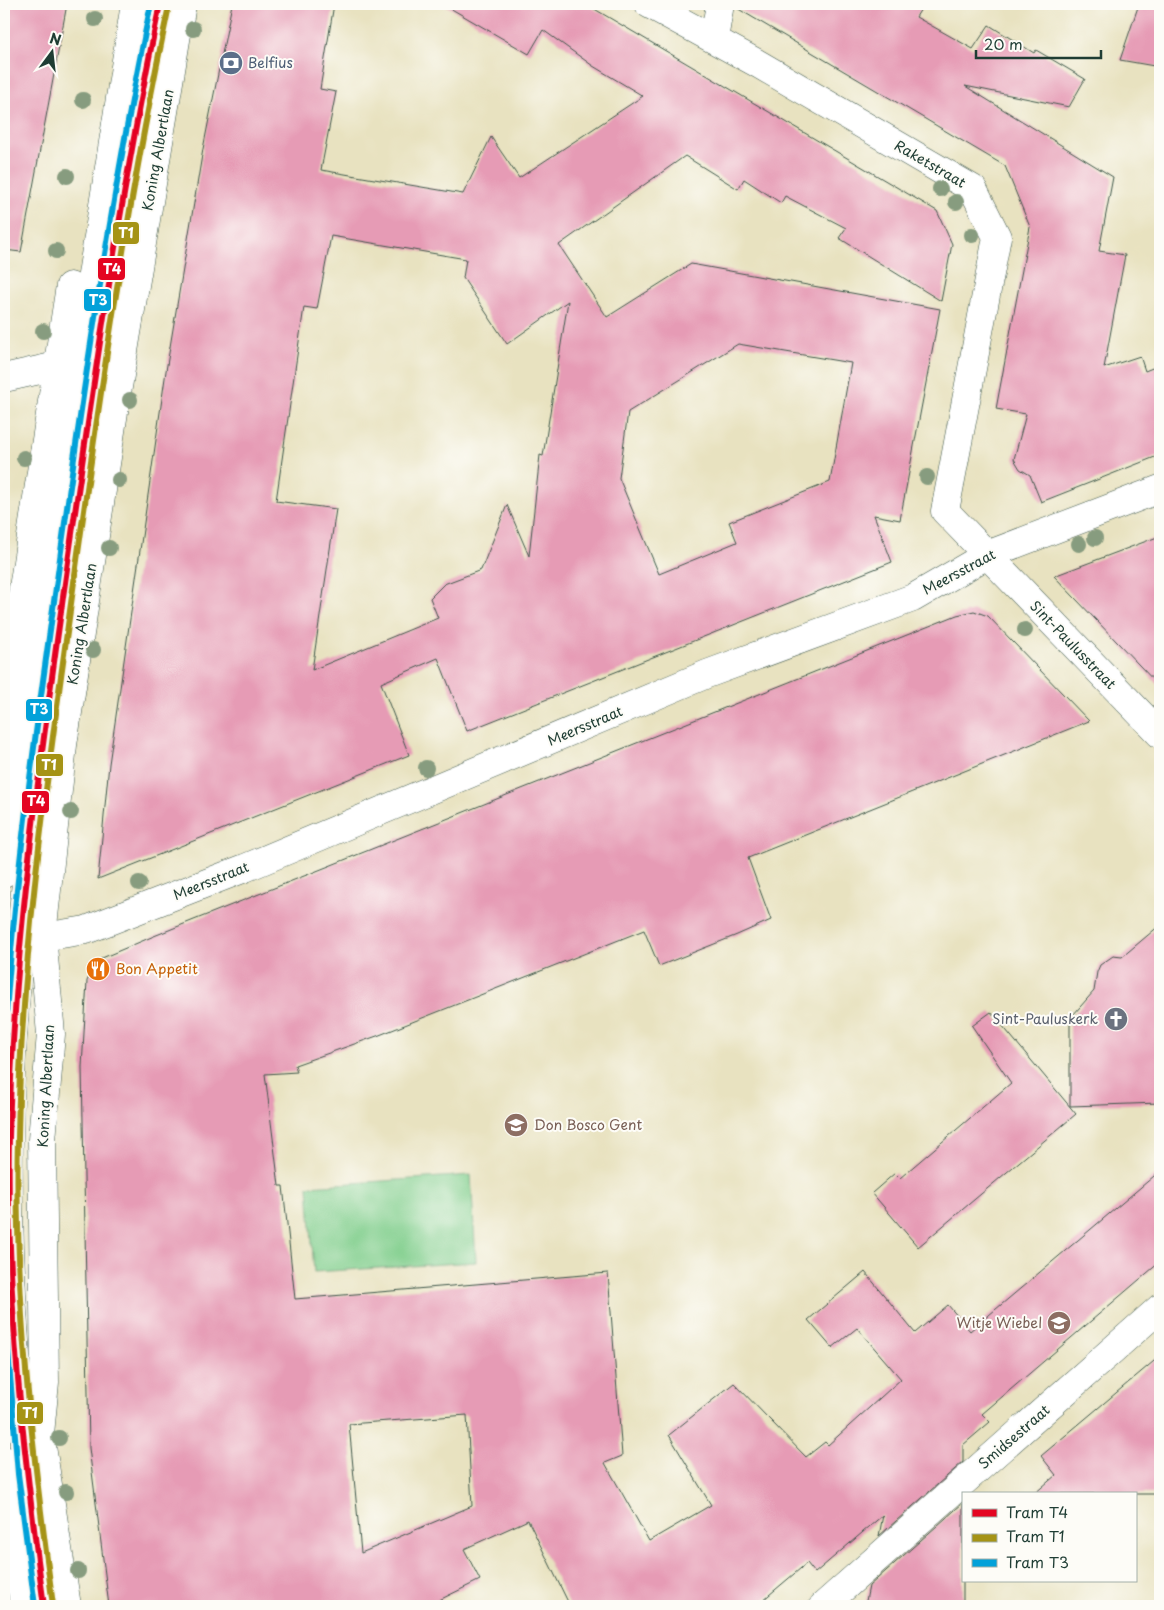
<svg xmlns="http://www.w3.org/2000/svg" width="1164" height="1610" font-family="'Playpen Sans',sans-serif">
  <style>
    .green { fill: #82cf8e; stroke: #508661 }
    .building { fill: #e69bb5; fill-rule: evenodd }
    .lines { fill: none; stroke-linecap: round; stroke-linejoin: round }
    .minor-casing { stroke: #3d5649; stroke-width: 29 }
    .minor { stroke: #fff; stroke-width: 28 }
    .tram-1-casing { stroke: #fdfcf7; stroke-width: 10 }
    .tram-2-casing { stroke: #fdfcf7; stroke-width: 10 }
    .tram-3-casing { stroke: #fdfcf7; stroke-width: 10 }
    .tram-1 { stroke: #e40521; stroke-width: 6 }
    .tram-2 { stroke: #a59315; stroke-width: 6 }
    .tram-3 { stroke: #02a1d9; stroke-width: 6 }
    .tree { fill: #879c7f }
    .labels { text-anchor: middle; stroke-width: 4; stroke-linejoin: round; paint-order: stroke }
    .service-label { font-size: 14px; fill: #4e5e75; stroke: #fdfcf7; text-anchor: start }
    .street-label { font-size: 14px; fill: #1f3d34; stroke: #fdfcf7 }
    .food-label { font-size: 14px; fill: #c56008; stroke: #fdfcf7; text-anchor: start }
    .worship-label { font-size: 14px; fill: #5b616d; stroke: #fdfcf7; text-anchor: end }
    .education-label { font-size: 14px; fill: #785e54; stroke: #fdfcf7; text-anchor: start }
    .line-badge { stroke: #fdfcf7; stroke-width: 2 }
    .badge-label { font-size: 14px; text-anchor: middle; font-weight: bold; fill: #fff }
  </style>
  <rect width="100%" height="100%" fill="#fdfcf7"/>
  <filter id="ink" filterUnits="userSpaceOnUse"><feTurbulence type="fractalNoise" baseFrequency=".02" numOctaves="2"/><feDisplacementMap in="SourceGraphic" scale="10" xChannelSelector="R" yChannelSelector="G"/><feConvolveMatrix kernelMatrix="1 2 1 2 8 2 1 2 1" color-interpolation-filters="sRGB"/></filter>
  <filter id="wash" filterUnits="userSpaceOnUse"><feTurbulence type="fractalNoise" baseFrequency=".0096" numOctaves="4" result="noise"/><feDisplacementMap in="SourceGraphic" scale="20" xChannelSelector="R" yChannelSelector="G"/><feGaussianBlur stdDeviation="1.12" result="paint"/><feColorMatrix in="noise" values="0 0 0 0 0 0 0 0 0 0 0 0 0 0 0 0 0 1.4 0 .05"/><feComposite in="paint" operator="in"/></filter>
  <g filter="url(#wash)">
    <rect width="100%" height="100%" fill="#e8e2c0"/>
    <polygon class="green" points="471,1175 476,1262 314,1272 308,1186"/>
    <g id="blocks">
      <g class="building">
        <polygon points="4,4 67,4 21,252 4,250"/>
        <path d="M232 4H334L320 89 336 92 321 170 463 194 491 137 519 178 643 96 593 66 543 30 529 54 443 4H586L937 211 952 244 941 301 839 238 846 228 785 196 781 203 744 179 738 189 685 156 559 245 607 317 691 264 940 309 900 520 874 515 892 562 467 731 438 658 381 683 409 755 98 879 109 764 166 371 203 149ZM331 236 466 259 463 278 507 344 568 301 543 456 540 455 529 556 507 505 481 570 444 584 430 598 438 618 312 670 336 509 276 501 304 307 317 309ZM738 344 851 363 830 482 729 522 737 542 659 574 619 478 628 412Z"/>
        <polygon points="735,4 924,4 916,17 973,49 989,25 1034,53 1036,50 1085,79 1069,107 965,86 1113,177 1099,251 1125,255 1104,368 1140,356 1145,371 1160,365 1160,455 1041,502 1030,475 1020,469 1014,459 1026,414 996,409 1030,227 1005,166 735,7"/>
        <polygon points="1139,4 1160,4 1160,67 1120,60"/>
        <polygon points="1160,536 1160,687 1054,576"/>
        <path d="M974 611 988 616 1089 721 748 858 771 920 737 935 659 966 644 930 377 1036 295 1065 297 1072 265 1074 279 1186H283L295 1299 608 1273 622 1456 605 1463 649 1541 711 1505 669 1435 734 1383 806 1457 825 1442 828 1445 901 1379 857 1328 832 1348 808 1320 865 1272 915 1333 948 1305 970 1331 1160 1171V1262L982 1414 990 1422 963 1445V1462L879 1536 883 1515 815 1573 807 1563 756 1606H570L528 1520 464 1549 480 1580 427 1606H109L89 1448 82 1067 87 981 96 963 102 958 154 936 957 615ZM467 1415 472 1506 361 1553 349 1424Z"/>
        <polygon points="1160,925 1160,1103 1070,1106 1070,1024 1073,1015 1094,991 1097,972 1100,965 1113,956 1122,957"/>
        <polygon points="991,1012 1076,1114 918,1247 872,1193 895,1173 900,1178 1011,1083 972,1026"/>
        <polygon points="1160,1356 1160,1494 1034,1494 1056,1475 1041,1456"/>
        <polygon points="963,1503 963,1606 865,1606 869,1586"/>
      </g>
    </g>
  </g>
  <g filter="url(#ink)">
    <use href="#blocks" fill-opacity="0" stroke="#3d5649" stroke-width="1"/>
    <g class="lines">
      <g class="minor-casing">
        <g id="minor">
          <polyline points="649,4 755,62 973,189 997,237 945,511 1160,734"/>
          <polyline points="714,39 720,4"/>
          <polyline points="4,378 57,366"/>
          <polyline points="4,710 70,286"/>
          <polyline points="4,873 17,747 135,4"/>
          <polyline points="25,940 86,930 245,868 707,674 913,598 987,555 1160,489"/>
          <polyline points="4,1460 24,1606"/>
          <path d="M44 1606C19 1429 2 1251 11 1072 19 897 46 722 70 548 86 427 106 307 127 187 138 126 147 64 160 4"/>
          <polyline points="67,1606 40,1434 45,1382 42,1140 51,1034 42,935 63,745 115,405 182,4"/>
          <polyline points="823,1606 1160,1308"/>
        </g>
      </g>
      <use href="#minor" class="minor"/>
      <g class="tram-1-casing">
        <path id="tram-1" d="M44 1606C23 1451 6 1294 9 1137 13 956 38 776 63 597 91 399 119 200 160 4"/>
      </g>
      <g class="tram-2-casing">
        <path id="tram-2" d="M53 1605C32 1450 14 1294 18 1137 21 953 48 771 73 589 100 394 128 198 169 6"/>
      </g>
      <g class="tram-3-casing">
        <g id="tram-3">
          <path d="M4 1046C13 888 36 730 58 573 84 383 112 191 151 4"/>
          <polyline points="4,1301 18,1474 35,1606"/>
        </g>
      </g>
      <use href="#tram-1" class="tram-1"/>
      <use href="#tram-2" class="tram-2"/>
      <use href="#tram-3" class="tram-3"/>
    </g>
    <g class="tree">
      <circle cx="95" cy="19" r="8"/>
      <circle cx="193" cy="29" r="8"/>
      <circle cx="83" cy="100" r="8"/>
      <circle cx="67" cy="176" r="8"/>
      <circle cx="940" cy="189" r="8"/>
      <circle cx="956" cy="202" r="8"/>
      <circle cx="972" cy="235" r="8"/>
      <circle cx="56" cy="251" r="8"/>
      <circle cx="43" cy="331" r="8"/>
      <circle cx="130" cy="400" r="8"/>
      <circle cx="24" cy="458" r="8"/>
      <circle cx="927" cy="477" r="8"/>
      <circle cx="119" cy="480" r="8"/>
      <circle cx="1095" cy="538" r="8"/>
      <circle cx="1079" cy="544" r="8"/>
      <circle cx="109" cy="548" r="8"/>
      <circle cx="1025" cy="630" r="8"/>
      <circle cx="93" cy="650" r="8"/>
      <circle cx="426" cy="768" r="8"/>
      <circle cx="71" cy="812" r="8"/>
      <circle cx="139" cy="883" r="8"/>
      <circle cx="59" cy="1438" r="8"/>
      <circle cx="66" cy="1492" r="8"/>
      <circle cx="78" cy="1571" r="8"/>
    </g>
  </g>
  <defs>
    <g id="bank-disc" transform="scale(1.25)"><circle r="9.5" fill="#5c6f8a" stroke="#fdfcf7"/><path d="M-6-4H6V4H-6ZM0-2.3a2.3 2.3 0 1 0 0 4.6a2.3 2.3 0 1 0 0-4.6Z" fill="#fff"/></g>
    <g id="restaurant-disc" transform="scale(1.25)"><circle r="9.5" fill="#e8710a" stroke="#fdfcf7"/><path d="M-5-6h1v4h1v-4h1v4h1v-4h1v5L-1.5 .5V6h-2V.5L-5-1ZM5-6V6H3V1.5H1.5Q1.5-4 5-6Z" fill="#fff"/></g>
    <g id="church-disc" transform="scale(1.25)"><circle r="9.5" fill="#6b7280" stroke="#fdfcf7"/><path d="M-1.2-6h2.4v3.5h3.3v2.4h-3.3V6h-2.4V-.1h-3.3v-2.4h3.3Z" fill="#fff"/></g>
    <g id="school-disc" transform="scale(1.25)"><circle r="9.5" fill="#8d6e63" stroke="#fdfcf7"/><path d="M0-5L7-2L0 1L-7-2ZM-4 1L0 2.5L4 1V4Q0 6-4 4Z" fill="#fff"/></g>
  </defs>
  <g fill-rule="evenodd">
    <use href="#bank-disc" x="231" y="63"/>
    <use href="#restaurant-disc" x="98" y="969"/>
    <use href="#church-disc" x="1116" y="1019"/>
    <use href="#school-disc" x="516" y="1125"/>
    <use href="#school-disc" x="1059" y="1323"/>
  </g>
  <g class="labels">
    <g class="service-label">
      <text x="248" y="68">Belfius</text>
    </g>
    <g class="street-label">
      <text transform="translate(158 150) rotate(-80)" y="5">Koning Albertlaan</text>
      <text transform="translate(930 164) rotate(30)" y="5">Raketstraat</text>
      <text transform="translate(959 572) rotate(-28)" y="5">Meersstraat</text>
      <text transform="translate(82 624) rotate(-81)" y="5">Koning Albertlaan</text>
      <text transform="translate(1073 645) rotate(46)" y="5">Sint-Paulusstraat</text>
      <text transform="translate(585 726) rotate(-23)" y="5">Meersstraat</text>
      <text transform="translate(211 881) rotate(-22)" y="5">Meersstraat</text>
      <text transform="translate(46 1086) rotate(-87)" y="5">Koning Albertlaan</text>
      <text transform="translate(1014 1437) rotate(-41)" y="5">Smidsestraat</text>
    </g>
    <g class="food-label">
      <text x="116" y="974">Bon Appetit</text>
    </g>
    <g class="worship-label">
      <text x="1098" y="1024">Sint-Pauluskerk</text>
    </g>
    <g class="education-label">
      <text x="534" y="1130">Don Bosco Gent</text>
      <text x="1042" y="1328" text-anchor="end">Witje Wiebel</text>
    </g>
  </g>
  <g class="line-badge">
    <rect x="112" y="221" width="28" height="24" rx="5" fill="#a59315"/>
    <rect x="97" y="257" width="29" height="24" rx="5" fill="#e40521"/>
    <rect x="83" y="288" width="29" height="24" rx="5" fill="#02a1d9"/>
    <rect x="25" y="698" width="28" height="24" rx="5" fill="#02a1d9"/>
    <rect x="35" y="753" width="29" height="24" rx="5" fill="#a59315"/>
    <rect x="21" y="790" width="29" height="24" rx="5" fill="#e40521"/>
    <rect x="16" y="1401" width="28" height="24" rx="5" fill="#a59315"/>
  </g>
  <g class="badge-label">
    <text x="126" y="238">T1</text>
    <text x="112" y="274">T4</text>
    <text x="98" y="305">T3</text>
    <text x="39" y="714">T3</text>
    <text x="49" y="770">T1</text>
    <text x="36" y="806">T4</text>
    <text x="30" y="1418">T1</text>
  </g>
  <rect width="1164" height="1610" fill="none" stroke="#fdfcf7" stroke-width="20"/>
  <rect x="962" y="1492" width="175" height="90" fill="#fdfcf7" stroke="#a4b0a9"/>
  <rect x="972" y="1509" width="25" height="8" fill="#e40521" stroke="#a4b0a9"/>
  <text x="1006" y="1518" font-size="15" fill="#1f3d34">Tram T4</text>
  <rect x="972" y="1534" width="25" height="8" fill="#a59315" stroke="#a4b0a9"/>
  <text x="1006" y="1542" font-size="15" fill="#1f3d34">Tram T1</text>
  <rect x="972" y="1559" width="25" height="8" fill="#02a1d9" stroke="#a4b0a9"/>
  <text x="1006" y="1568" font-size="15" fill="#1f3d34">Tram T3</text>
  <g transform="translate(52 52) rotate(15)" stroke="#fdfcf7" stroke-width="4" paint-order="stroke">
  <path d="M0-4L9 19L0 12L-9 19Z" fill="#1f3d34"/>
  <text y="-8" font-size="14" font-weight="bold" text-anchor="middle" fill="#1f3d34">N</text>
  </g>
  <path d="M976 50v8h125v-8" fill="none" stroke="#1f3d34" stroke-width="2.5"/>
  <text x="984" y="50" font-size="15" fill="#1f3d34" stroke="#fdfcf7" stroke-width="4" paint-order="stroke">20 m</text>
</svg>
